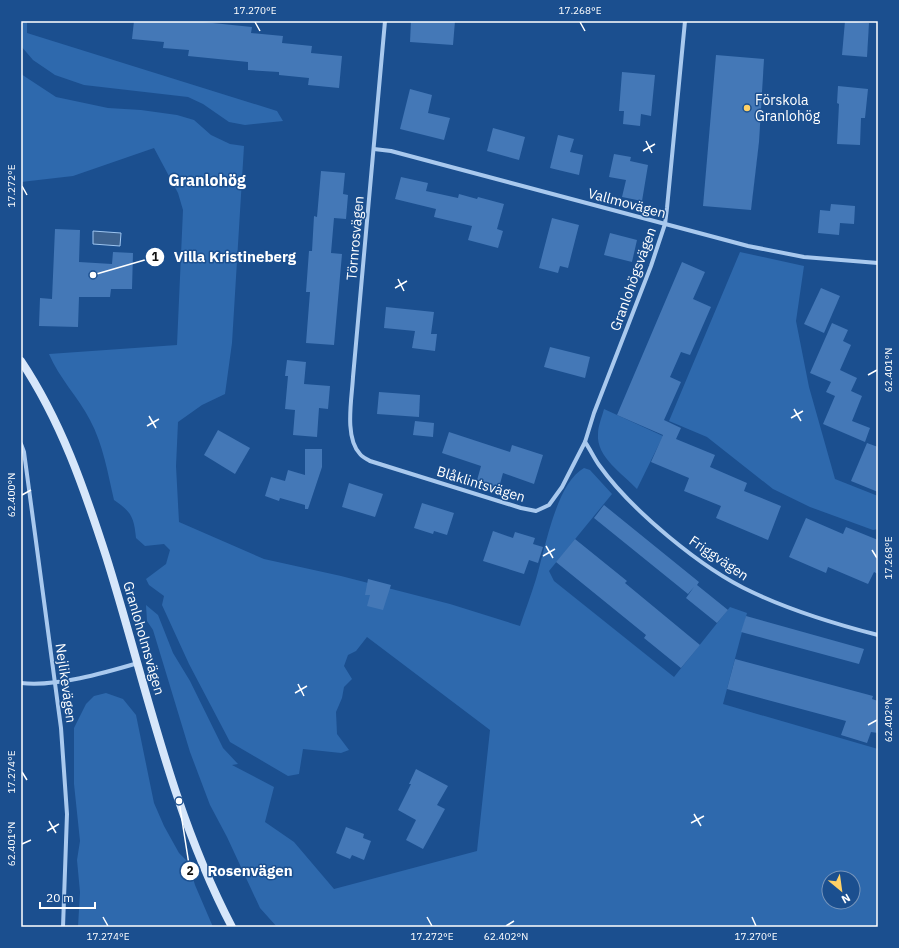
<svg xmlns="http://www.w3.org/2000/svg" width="899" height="948" font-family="'IBM Plex Sans',sans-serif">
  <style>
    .green { fill: #2e69ad; fill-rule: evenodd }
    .water { fill: #3c6290; stroke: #9cc4f0 }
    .building { fill: #4478b7 }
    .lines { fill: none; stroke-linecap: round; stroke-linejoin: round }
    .street { stroke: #a9c9ee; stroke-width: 4 }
    .secondary { stroke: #d6e6fa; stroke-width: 8 }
    .ticks { fill: none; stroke: #fff; stroke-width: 1.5 }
    .poi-dot { fill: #ffd166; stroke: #1b4f8f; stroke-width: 1.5 }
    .labels { text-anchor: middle; stroke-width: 3; stroke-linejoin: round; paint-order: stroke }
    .poi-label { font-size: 14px; fill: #fff; stroke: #1b4f8f; text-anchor: start }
    .street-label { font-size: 14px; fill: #fff; stroke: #1b4f8f }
    .quarter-label { font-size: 16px; font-weight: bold; fill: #fff; stroke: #1b4f8f }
    .leader { fill: none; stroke: #fff; stroke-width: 1.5 }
    .callout-dot { fill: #fff; stroke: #1b4f8f; stroke-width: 1.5 }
    .mark-label { font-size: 12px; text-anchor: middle; font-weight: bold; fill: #111 }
    .callout-label { font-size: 15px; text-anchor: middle; font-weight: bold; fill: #fff; stroke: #1b4f8f; stroke-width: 3; stroke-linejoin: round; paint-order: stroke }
    .neatline { fill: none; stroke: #fff; stroke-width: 1.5 }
    .ticks-label { font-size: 10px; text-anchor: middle; fill: #fff }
  </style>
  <rect width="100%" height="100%" fill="#1b4f8f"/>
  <g class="green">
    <polygon points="21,21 27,21 27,33 277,111 283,121 245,125 229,122 203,104 188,97 84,85 55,75 33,60 21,46"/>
    <path d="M21 74 56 97 108 108 141 110 177 115 194 120 211 135 230 144 244 146 232 343 225 394 202 405 178 422 176 466 179 522 264 559 341 576 450 604 520 626C525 611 531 595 536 579 545 550 556 483 584 468L590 470 612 494 549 571 554 581 674 677 730 607 747 613 723 704 878 749V927H277L260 908 227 837 210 805 190 752 153 630 147 621 146 605 158 615 173 653 190 681 223 748 238 764 232 765 274 787 265 822 294 842 334 889 477 851 490 730 367 637 356 651 348 655 344 666 352 679 344 687 342 698 336 712 337 734 349 750 341 753 303 749 299 774 288 776 230 742 189 664 162 605 164 596 149 585 146 579 166 564 170 550 164 544 145 546 136 538C134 518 132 512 114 500 108 474 103 444 90 420 78 397 59 378 49 354L177 345 183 210 178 193 154 148 73 176 21 182ZM829 878H853V902H829Z"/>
    <polygon points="740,252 804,266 796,321 809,387 835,479 878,496 878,529 873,530 810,507 773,489 707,437 669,421"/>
    <path d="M604 409 663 436 637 489C623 474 596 457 598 434 598 426 602 417 604 409Z"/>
    <polygon points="106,693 123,699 136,715 154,803 164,826 179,853 188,862 195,885 213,927 78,927 80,892 77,860 80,841 74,784 74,728 86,704 94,696"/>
  </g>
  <polygon class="water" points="93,231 121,233 120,246 93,244"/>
  <g class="building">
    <polygon points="134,21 193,21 252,27 251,33 283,36 282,43 312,46 311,53 342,56 339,88 308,85 309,78 279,75 279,72 248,70 248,62 188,56 189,50 163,48 164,42 132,39"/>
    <polygon points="411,21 455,21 453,45 410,42"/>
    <polygon points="845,21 869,23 867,57 842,55"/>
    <polygon points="716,55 764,59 759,142 751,210 703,206"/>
    <polygon points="622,72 655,75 651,116 641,114 640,126 623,124 624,111 619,111"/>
    <polygon points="838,86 868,89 865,118 861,118 860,145 837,144 839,104 837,103"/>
    <polygon points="410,89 432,95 428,113 450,118 444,140 400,129"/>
    <polygon points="493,128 525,137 519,160 487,151"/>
    <polygon points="558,135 574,139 570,152 583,155 579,175 550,168"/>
    <polygon points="614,154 631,157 630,161 648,165 642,201 622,197 626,180 609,177"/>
    <polygon points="321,171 345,173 343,194 348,195 346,219 334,218 331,253 342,254 334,345 306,343 310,292 306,292 309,251 312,251 314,216 317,217"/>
    <polygon points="401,177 428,183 426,191 458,198 459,194 477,199 478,197 504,204 497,229 503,231 498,248 468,240 472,226 434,217 436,209 395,199"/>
    <polygon points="831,204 855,206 854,224 840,223 839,235 818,233 820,210 830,211"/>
    <polygon points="552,218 579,225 568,268 560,266 558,273 539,268"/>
    <polygon points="55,229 80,230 79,262 112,264 113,252 133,253 132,289 111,289 110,297 79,297 78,327 39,326 40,298 52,299"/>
    <polygon points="610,233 637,240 632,262 604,255"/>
    <polygon points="682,262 705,272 693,299 711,307 690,355 681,352 670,377 681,382 664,420 681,428 676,439 715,455 710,467 747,483 744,491 781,506 768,540 716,518 721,506 684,491 689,478 651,462 663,435 617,415"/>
    <polygon points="821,288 840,296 824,333 804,324"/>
    <polygon points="386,307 434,312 431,334 437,334 435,351 412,348 415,331 384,328"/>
    <polygon points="832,323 848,330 843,341 851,345 840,370 857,378 851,391 862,396 852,421 870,428 865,442 823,424 835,396 826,392 831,382 810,373"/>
    <polygon points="550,347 590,357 585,378 544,367"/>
    <polygon points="287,360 306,362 304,384 330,386 328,409 319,408 317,437 293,435 295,410 285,409 288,376 285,376"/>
    <polygon points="379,392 420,395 419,417 377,414"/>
    <polygon points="415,421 434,423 433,437 413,435"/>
    <polygon points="218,430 250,448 235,474 204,455"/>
    <polygon points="449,432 510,452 512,445 543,455 534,484 503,473 498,491 476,484 481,466 442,453"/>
    <polygon points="867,443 878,447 878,492 851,481"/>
    <polygon points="305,449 322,449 322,467 308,509 305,509 305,505 280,498 279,501 265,496 271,477 285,481 288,470 305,475"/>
    <polygon points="349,483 383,494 375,517 342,507"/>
    <polygon points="422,503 454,513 447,535 434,531 433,534 414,528"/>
    <polygon points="604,505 699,582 697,585 728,610 717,623 686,598 694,587 688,594 594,518"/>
    <polygon points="806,518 843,534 846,527 878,540 878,574 874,572 868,584 828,567 826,573 789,557"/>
    <polygon points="493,531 513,538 515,532 535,538 533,544 543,547 538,563 529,560 524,574 483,561"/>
    <polygon points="575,539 627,581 625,583 700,645 681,668 644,638 646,635 556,562"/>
    <polygon points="368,579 391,585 383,610 367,606 370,595 365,595"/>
    <polygon points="746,616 864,649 859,664 741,632"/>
    <polygon points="735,659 873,696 872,699 878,701 878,733 871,732 867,743 841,735 846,721 727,689"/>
    <polygon points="416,769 448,786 437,805 445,809 423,849 406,840 416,820 398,810 411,784 409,784"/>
    <polygon points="346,827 364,834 363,838 371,841 364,860 352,855 350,859 336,853"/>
  </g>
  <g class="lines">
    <g class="street">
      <path d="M385 21 353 377C352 398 344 437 360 454 362 457 367 459 370 461L521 508 536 511 549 505 562 487 585 442 594 413 651 266 665 224 667 208 685 21"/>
      <polyline points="374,149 391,151 748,246 804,257 878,263"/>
      <path d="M585 442C590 449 594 458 599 465 631 510 702 569 752 592 792 611 835 624 878 635"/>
      <polyline points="21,444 24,452 61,728 67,814 63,927"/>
      <path d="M21 683C56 687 104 673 138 663"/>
    </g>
    <path class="secondary" d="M21 361C61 421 84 488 106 556 145 680 171 811 232 927"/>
  </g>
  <path class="ticks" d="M255 22 260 31M580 22 585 31M646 141 652 153M643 151 655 144M22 186 27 195M398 279 404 291M395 288 407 281M868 375 877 370M794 409 801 421M149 416 156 428M791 418 803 411M147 426 159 419M22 495 31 490M546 546 553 558M872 550 877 558M543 556 555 549M298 684 304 696M295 693 307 686M868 725 877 720M22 772 27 780M694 814 701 826M49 821 56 833M691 823 704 816M47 831 59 824M22 844 31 840M103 917 108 926M427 917 432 926M752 917 756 926M506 926 514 921"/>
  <circle class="poi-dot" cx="747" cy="108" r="4"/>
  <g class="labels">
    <g class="poi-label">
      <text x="755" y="105">Förskola<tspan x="755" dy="16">Granlohög</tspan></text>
    </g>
    <g class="street-label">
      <text transform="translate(627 203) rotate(15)" y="5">Vallmovägen</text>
      <text transform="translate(355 238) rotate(-85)" y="5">Törnrosvägen</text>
      <text transform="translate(633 279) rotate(-70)" y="5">Granlohögsvägen</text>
      <text transform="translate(481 484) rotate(17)" y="5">Blåklintsvägen</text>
      <text transform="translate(719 558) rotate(34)" y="5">Friggvägen</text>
      <text transform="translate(144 638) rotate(74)" y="5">Granloholmsvägen</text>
      <text transform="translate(66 683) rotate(82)" y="5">Nejlikevägen</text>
    </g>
    <g class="quarter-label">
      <text x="207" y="186">Granlohög</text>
    </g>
  </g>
  <path class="leader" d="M93 275L155 257M179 801L190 871"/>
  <g class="callout-dot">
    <circle cx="93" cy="275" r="4"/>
    <circle cx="179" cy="801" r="4"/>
    <circle cx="155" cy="257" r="10"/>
    <circle cx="190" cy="871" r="10"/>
  </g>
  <g class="mark-label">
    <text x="155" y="261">1</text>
    <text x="190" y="875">2</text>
  </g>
  <g class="callout-label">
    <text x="235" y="262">Villa Kristineberg</text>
    <text x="250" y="876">Rosenvägen</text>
  </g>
  <rect width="899" height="948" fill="none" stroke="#1b4f8f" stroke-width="44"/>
  <g transform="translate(841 890) rotate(151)"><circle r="19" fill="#1b4f8f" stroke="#7695bc"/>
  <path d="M0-3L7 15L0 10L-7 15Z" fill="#ffd166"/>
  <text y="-6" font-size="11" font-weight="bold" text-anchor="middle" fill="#ffffff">N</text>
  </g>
  <path d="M40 902v6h55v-6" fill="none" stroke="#ffffff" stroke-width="2"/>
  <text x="46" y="902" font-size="12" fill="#ffffff" stroke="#1b4f8f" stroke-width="3" paint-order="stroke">20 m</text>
  <rect x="22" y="22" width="855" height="904" class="neatline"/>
  <g class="ticks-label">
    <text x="255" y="14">17.270°E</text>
    <text x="580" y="14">17.268°E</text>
    <text transform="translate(11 186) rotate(-90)" y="4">17.272°E</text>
    <text transform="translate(888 370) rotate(-90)" y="4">62.401°N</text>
    <text transform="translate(11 495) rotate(-90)" y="4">62.400°N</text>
    <text transform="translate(888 558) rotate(-90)" y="4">17.268°E</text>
    <text transform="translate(888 720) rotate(-90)" y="4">62.402°N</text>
    <text transform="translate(11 772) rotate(-90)" y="4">17.274°E</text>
    <text transform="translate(11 844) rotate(-90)" y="4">62.401°N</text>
    <text x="108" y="940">17.274°E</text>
    <text x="432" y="940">17.272°E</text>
    <text x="506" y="940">62.402°N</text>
    <text x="756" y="940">17.270°E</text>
  </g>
</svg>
